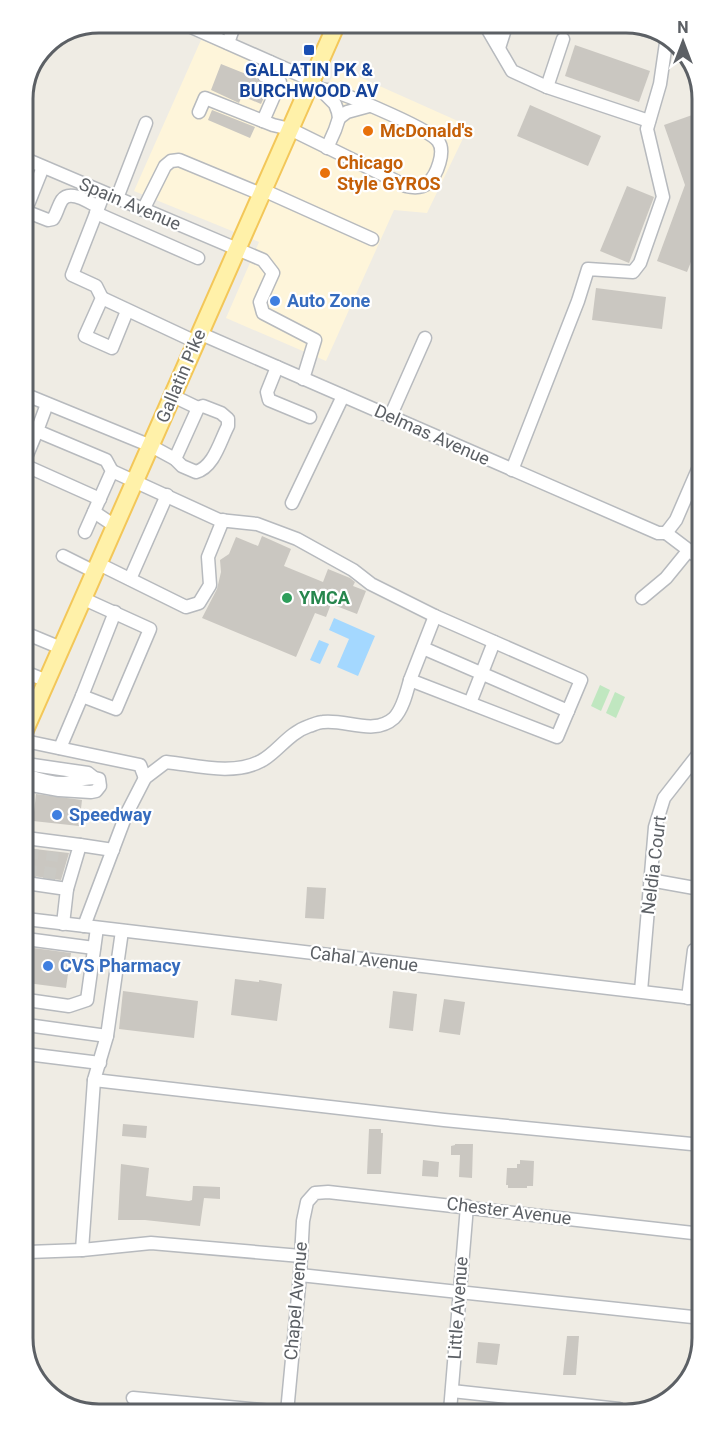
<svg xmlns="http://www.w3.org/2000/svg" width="725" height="1437" font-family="Roboto,sans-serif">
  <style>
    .commercial { fill: #fef5da }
    .green { fill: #c0e7c0 }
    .water { fill: #a4d8ff }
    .building { fill: #cac7c1 }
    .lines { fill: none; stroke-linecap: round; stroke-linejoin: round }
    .minor-tunnel { stroke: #cac9c4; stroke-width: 12; stroke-dasharray: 12 6; stroke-linecap: butt }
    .minor-casing { stroke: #b7babe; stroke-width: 15 }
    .major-casing { stroke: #f3c759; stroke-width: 20 }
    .minor { stroke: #fff; stroke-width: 12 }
    .major { stroke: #fff1a9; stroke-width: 16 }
    .transit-dot { fill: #1a4fb4; stroke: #fff; stroke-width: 2 }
    .food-dot { fill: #e8710a; stroke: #fff; stroke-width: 2 }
    .shop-dot { fill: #3f7fe0; stroke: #fff; stroke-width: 2 }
    .leisure-dot { fill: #2e9e5b; stroke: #fff; stroke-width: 2 }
    .labels { text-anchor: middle; stroke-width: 4.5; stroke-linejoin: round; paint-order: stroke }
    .transit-label { font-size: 18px; font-weight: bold; fill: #164399; stroke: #fff }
    .food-label { font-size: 18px; font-weight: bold; fill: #c56008; stroke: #fff; text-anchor: start }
    .street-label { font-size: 18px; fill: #5c6065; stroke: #fff }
    .shop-label { font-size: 18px; font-weight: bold; fill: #366cbe; stroke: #fff; text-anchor: start }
    .leisure-label { font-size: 18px; font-weight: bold; fill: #27864d; stroke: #fff; text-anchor: start }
    .rim { fill: none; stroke: #5c6065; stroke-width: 3 }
  </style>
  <rect width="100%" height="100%" fill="#efece4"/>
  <polygon class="commercial" points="201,40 327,87 337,67 469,126 427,213 394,210 326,361 226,318 259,242 134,191"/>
  <g class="green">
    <polygon points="600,685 610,690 601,711 591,706"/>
    <polygon points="615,692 625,697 616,718 606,713"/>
  </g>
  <g class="water">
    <polygon points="334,618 375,636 358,676 337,667 349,639 329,630"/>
    <polygon points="319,640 329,644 320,664 310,660"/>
  </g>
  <g class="building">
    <polygon points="575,45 650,71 639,102 565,76"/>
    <polygon points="221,64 256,78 261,83 269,87 261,104 242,96 239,103 211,90"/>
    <polygon points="530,105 601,136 588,166 517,136"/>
    <polygon points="212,110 255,127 250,138 208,120"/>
    <polygon points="695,114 697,120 698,244 687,272 657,261 685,185 664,125"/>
    <polygon points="627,186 654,197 629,263 600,251"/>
    <polygon points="596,288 666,297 662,329 592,320"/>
    <polygon points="262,536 291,549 284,566 323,582 328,569 350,578 355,582 353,586 366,591 357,614 331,604 326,617 315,613 296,657 202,618 217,589 221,572 220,560 229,554 236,537 258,546"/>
    <polygon points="36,794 82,800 79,826 33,821"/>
    <polygon points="26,848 69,853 61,880 26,875"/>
    <polygon points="307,887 326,888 324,919 305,918"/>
    <polygon points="26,947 71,953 66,988 27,983"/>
    <polygon points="235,979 259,982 259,980 282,984 277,1021 231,1015"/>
    <polygon points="123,991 198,1001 194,1038 119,1029"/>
    <polygon points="393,991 417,994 413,1031 389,1028"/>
    <polygon points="444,999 465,1002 460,1035 439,1032"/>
    <polygon points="123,1124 147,1126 146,1138 122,1136"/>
    <polygon points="369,1129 381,1129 381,1133 383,1133 381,1174 367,1174"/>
    <polygon points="455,1144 473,1144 472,1178 459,1177 460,1155 451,1155 451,1146 455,1145"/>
    <polygon points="423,1160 439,1162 438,1177 422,1176"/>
    <polygon points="520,1160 534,1161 533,1186 527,1186 527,1188 508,1188 508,1185 506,1185 507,1168 517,1168 517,1164 520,1164"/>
    <polygon points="121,1164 149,1168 146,1196 189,1201 192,1200 193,1186 197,1186 220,1187 220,1199 204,1198 200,1226 145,1220 118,1220"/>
    <polygon points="567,1336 579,1336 576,1375 563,1375"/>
    <polygon points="478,1342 500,1344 497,1365 476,1363"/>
  </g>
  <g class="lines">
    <g class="minor-tunnel">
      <polyline points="30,877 33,849"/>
      <polyline points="49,879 53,852"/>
    </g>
    <g class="minor-casing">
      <g id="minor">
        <polyline points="182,23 311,80 335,104 338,112 339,118 335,130 327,148"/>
        <polyline points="484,23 512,71 547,87"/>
        <polyline points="623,23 663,35"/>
        <polyline points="563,39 547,87 649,121"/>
        <polyline points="228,43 235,23"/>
        <polyline points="499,48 507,23"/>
        <path d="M199 112 205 98 273 125 290 129 406 186C414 188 422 188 428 183 437 175 446 151 438 141 429 129 356 99 339 93 333 90 326 90 320 89"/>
        <polyline points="339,118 347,112 369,106"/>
        <polyline points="263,121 280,82 264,76 270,62"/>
        <polyline points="23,158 263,260 273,273 260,302 263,313 315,340 303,379"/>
        <polyline points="263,190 372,239"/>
        <polyline points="104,193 72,275 96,286 102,298 85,336 112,348 127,311"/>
        <polyline points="117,198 146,123"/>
        <polyline points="143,210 165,166 171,161 179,160 261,194"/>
        <path d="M25 211 48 220 53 219C57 213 58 206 62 200 70 189 89 202 98 207"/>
        <polyline points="96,213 198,258"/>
        <polyline points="23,217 43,167"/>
        <polyline points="102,298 196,342"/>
        <polyline points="199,333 658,533 666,533"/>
        <polyline points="277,367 267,392 269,400 310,417"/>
        <polyline points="24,394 151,446 175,459"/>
        <polyline points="173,396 198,408"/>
        <polyline points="47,404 37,431 106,460 112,471 85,532"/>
        <path d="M203 406 221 413 228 419V426C220 441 214 467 196 472L182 466 175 459 198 408Z"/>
        <polyline points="390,417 425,338"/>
        <polyline points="24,425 37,431 24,462"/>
        <polyline points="24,465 100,499"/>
        <polyline points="512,470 578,301 588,269 633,272 640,263 663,197 647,129 660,84 667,36"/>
        <polyline points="292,503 343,396"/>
        <polyline points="94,512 115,526"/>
        <polyline points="666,533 676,520 699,467"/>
        <polyline points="666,533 699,558"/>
        <polyline points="63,556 95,572"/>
        <polyline points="99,564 186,607 199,603 210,585 208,557 223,520"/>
        <polyline points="130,579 167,495"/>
        <polyline points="642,598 666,578 688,551"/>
        <polyline points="25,633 61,648"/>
        <polyline points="423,648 568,711"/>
        <polyline points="25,672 47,681"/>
        <polyline points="410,680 435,616"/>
        <polyline points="82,696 115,612"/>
        <polyline points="470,703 494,642"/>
        <polyline points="25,741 140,765 145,778"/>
        <polyline points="60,748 82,696 116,709 150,629 84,599"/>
        <polyline points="26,764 88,773 93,777"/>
        <path d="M26 775C38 779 52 784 65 783 76 781 88 776 99 779L100 786 96 791 91 792 59 790 26 784"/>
        <polyline points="26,838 80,845 67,889"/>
        <polyline points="80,845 113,850"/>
        <polyline points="650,880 700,889"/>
        <polyline points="26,883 67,889 63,924"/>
        <polyline points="26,919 701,999"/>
        <path d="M84 926 126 815 145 778 166 762C195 765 233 776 261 761 277 753 288 733 309 726 313 725 318 722 323 722 346 719 374 736 394 718 403 709 407 691 410 680L557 737 581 680 435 616 371 584 353 570 297 539 257 524 219 520 112 471"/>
        <polyline points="26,939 94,948"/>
        <polyline points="641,991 655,827 664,798 700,752"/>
        <polyline points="688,998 694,950"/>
        <polyline points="27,1000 69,1006 87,1000 97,928"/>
        <polyline points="27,1025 107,1036"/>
        <polyline points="27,1054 100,1063"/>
        <polyline points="94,1080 444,1120 702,1145"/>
        <polyline points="82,1250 94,1080 107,1036 122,931"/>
        <polyline points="28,1252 82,1250 151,1243 301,1256"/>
        <polyline points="300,1275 702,1318"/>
        <polyline points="452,1391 619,1409"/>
        <polyline points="133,1398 282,1412"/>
        <polyline points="450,1411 467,1206"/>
        <polyline points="287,1412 300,1275 303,1221 307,1202 315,1193 328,1192 702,1234"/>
      </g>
    </g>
    <g class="major-casing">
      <polyline id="major" points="25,730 337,23"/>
    </g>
    <use href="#minor" class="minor"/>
    <use href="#major" class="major"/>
  </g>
  <rect class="transit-dot" x="303" y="44" width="12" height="12" rx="3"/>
  <g class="food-dot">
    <circle cx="368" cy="131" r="6"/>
    <circle cx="325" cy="173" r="6"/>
  </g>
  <g class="shop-dot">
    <circle cx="275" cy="301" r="6"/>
    <circle cx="57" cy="815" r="6"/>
    <circle cx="48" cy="966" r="6"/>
  </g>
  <circle class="leisure-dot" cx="287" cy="598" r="6"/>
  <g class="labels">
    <g class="transit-label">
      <text x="309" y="76">GALLATIN PK &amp;<tspan x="309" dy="21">BURCHWOOD AV</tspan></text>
    </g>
    <g class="food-label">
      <text x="380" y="137">McDonald's</text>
      <text x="337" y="169">Chicago<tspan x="337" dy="21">Style GYROS</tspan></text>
    </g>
    <g class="street-label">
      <text transform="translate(130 204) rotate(23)" y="6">Spain Avenue</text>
      <text transform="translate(181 376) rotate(-67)" y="6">Gallatin Pike</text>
      <text transform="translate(432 435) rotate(24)" y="6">Delmas Avenue</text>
      <text transform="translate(654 865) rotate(-83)" y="6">Neldia Court</text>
      <text transform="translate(364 959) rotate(7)" y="6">Cahal Avenue</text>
      <text transform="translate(509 1211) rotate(7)" y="6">Chester Avenue</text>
      <text transform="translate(296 1301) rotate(-85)" y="6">Chapel Avenue</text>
      <text transform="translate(458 1308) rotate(-86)" y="6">Little Avenue</text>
    </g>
    <g class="shop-label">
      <text x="287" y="307">Auto Zone</text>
      <text x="69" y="821">Speedway</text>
      <text x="60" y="972">CVS Pharmacy</text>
    </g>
    <g class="leisure-label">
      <text x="299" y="604">YMCA</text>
    </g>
  </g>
  <path d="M0 0H725V1437H0ZM99 33H626A66 66 0 0 1 692 99V1338A66 66 0 0 1 626 1404H99A66 66 0 0 1 33 1338V99A66 66 0 0 1 99 33Z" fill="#fff" fill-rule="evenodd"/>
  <path class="rim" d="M99 33H626A66 66 0 0 1 692 99V1338A66 66 0 0 1 626 1404H99A66 66 0 0 1 33 1338V99A66 66 0 0 1 99 33Z"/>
  <g transform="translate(683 42)" stroke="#ffffff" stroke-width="4.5" paint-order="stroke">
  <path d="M0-4.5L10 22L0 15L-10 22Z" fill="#5c6065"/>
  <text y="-9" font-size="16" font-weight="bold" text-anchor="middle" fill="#5c6065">N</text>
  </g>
</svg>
